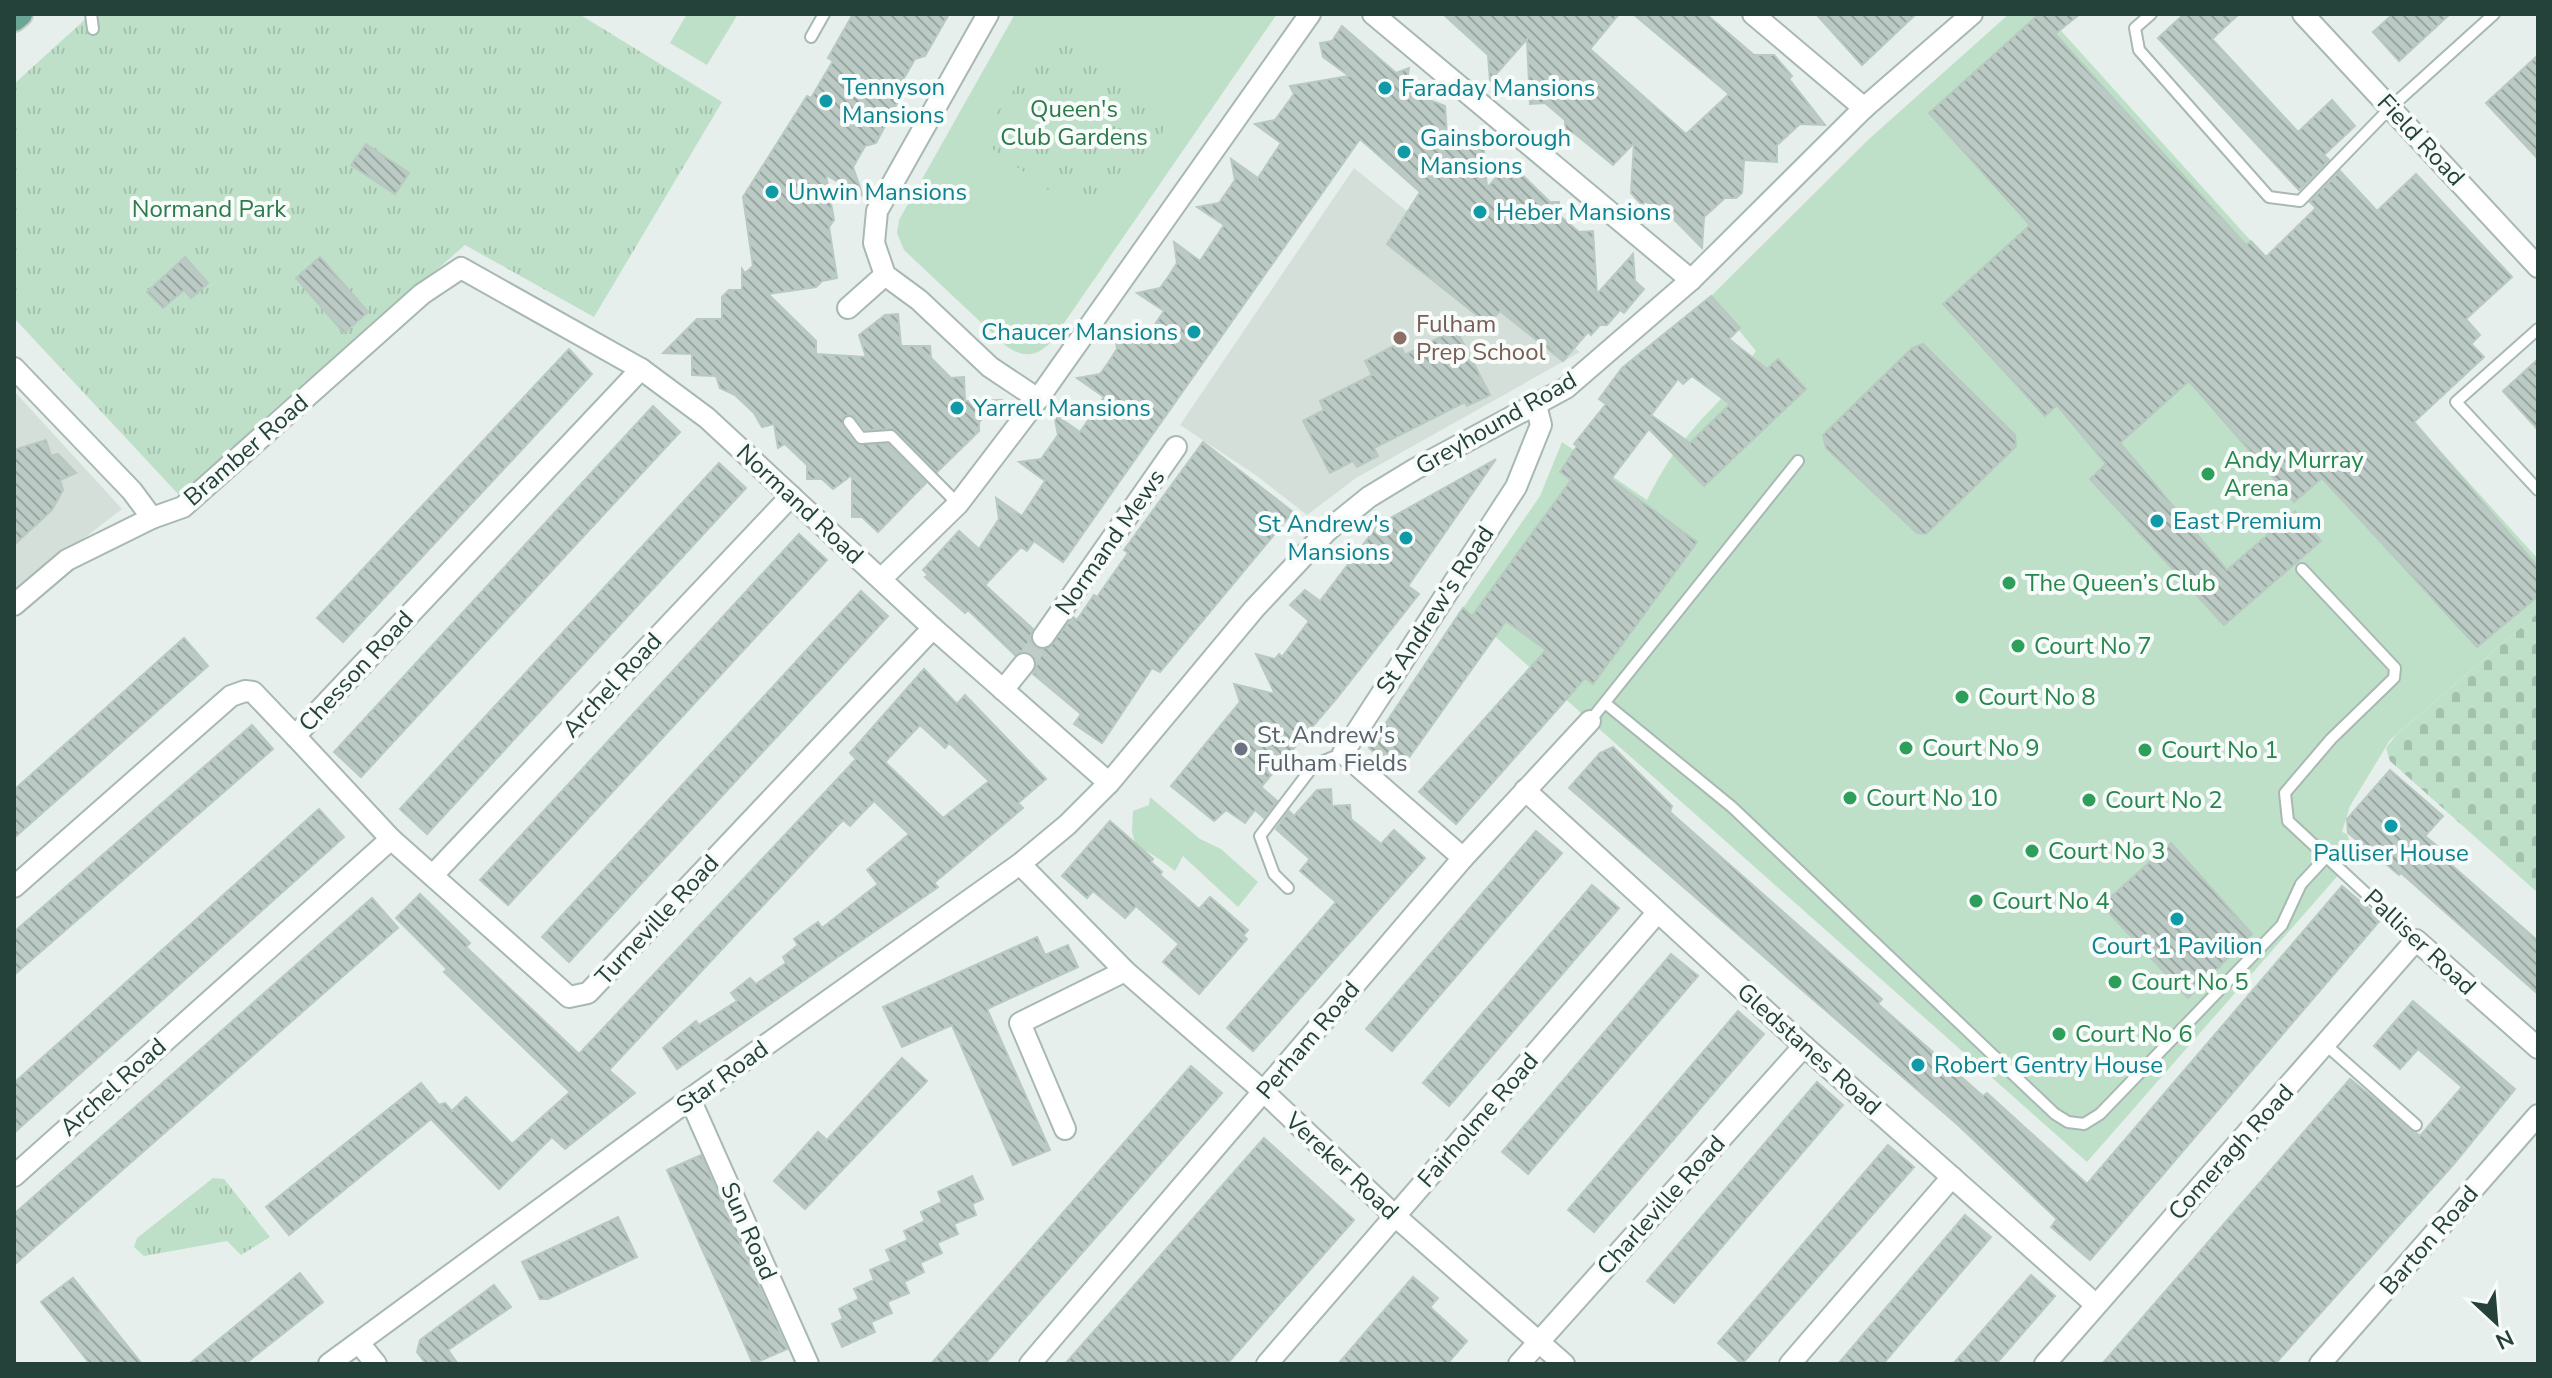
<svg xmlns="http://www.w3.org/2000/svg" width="2552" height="1378" font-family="'Nunito Sans',sans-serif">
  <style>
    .built { fill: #d4dfda }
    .green { fill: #bfe0c8 }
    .cemetery { fill: url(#cemetery-stones) }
    .park { fill: url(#park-tufts) }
    .building { fill: url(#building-back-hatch); stroke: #b8c9c2; stroke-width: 2; fill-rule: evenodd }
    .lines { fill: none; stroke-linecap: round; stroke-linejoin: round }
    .minor-tunnel { stroke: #bfccc8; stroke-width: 20; stroke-dasharray: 20 10; stroke-linecap: butt }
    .service-casing { stroke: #a8b8b2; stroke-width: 14 }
    .minor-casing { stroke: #a8b8b2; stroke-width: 24 }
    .primary-casing { stroke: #c2cac8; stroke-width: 28 }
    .service { stroke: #fff; stroke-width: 10 }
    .minor { stroke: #fff; stroke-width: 20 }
    .primary { stroke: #6aa596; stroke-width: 24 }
    .culture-dot { fill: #0f9aa8; stroke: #f7fbf9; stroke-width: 3 }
    .education-dot { fill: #8d6e63; stroke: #f7fbf9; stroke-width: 3 }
    .leisure-dot { fill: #2e9e5b; stroke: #f7fbf9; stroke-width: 3 }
    .worship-dot { fill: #6b7280; stroke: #f7fbf9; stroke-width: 3 }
    .labels { text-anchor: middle; stroke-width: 8; stroke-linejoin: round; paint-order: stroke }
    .culture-label { font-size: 24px; fill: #0d838f; stroke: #f7fbf9; text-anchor: start }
    .park-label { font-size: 24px; fill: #2d7a4b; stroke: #f7fbf9 }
    .street-label { font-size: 24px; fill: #24423a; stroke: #f7fbf9 }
    .education-label { font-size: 24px; fill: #785e54; stroke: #f7fbf9; text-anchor: start }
    .leisure-label { font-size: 24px; fill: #27864d; stroke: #f7fbf9; text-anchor: start }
    .worship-label { font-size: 24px; fill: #5b616d; stroke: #f7fbf9; text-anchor: start }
  </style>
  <defs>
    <pattern id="cemetery-stones" width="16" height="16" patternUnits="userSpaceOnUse" patternTransform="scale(2)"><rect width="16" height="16" fill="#bfe0c8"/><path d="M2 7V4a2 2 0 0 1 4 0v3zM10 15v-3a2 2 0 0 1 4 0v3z" fill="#a4c1ad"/></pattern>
    <pattern id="park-tufts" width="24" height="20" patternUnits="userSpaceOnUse" patternTransform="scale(2)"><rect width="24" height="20" fill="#bfe0c8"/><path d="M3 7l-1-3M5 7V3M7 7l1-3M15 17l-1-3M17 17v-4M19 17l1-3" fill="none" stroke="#a4c1ad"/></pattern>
    <pattern id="building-back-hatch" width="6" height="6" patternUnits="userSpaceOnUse" patternTransform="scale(2)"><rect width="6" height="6" fill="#bbcac4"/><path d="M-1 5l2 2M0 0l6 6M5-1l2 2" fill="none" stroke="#98a6a0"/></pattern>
  </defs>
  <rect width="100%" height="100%" fill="#e6efeb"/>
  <g class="built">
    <polygon points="1354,168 1580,352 1356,478 1307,515 1257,476 1180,425"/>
    <polygon points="14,391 122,509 14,592"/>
  </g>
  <g class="green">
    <polygon points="687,14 738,14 707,65 670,43"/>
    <path d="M1015 14H1277L1051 342C1037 357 1023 358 1006 346L904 250 897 233 899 220Z"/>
    <path d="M2009 14H2046L2538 559V613L2390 740 2350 806 2342 832 2347 834 2355 856 2087 1162 1463 608 1540 496 1562 442 1647 500C1675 443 1701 419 1747 373L1743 369 1756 351 1711 296 1869 139Z"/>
    <path d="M1150 797 1200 839 1221 849 1258 882 1238 907 1183 856 1175 871C1165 863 1148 850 1136 847L1132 832 1133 811 1149 805Z"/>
  </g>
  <polygon class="cemetery" points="2538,613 2538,893 2390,761 2386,748 2396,735"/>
  <g class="park">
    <polygon points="91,14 579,14 722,102 594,317 465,245 179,495 14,318 14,84"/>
    <polygon points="1057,32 1173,118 1094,224 978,138"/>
    <polygon points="213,1178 224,1179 270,1237 241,1255 227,1241 144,1256 134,1247 137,1238"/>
  </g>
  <g class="building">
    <polygon points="853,14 949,14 925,56 915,59 900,85 905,88 876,143 865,146 853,167 863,196 826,175 834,220 829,227 837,278 822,281 816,287 768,294 816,341 816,354 866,357 859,335 885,315 898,314 901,346 930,346 931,358 951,378 964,377 965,401 1001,400 979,422 979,431 937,472 894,429 865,430 853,415 844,416 842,426 855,443 888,444 926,483 878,532 862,517 852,517 852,475 833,489 822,479 807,479 807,465 785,444 778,448 774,424 762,427 754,413 735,395 720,388 716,376 692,375 692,354 663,353 697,319 722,319 722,297 729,290 742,290 742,269 745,273 753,266 743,197 807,96 811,98 833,61 828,58"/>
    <polygon points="1443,14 1619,14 1590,49 1686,134 1729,94 1633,14 1706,14 1754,55 1774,55 1792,76 1789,79 1825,125 1800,124 1777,145 1777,162 1744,160 1742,193 1736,198 1725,198 1704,217 1702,248 1661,206 1656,211 1646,201 1642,205 1631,193 1634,143 1613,165 1574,133 1565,133 1565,120 1545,103 1530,104 1527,39 1490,81 1488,55"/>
    <polygon points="1816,14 1916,14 1862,65"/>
    <polygon points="2039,14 2080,14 2055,34 2246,245 2251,241 2266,257 2316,208 2310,202 2340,171 2377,211 2416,174 2512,277 2466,319 2480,335 2471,344 2484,357 2414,422 2538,567 2538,596 2477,647 2322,478 2294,502 2189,381 2120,443 2227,570 2295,511 2321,541 2224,625 2090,479 2106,464 2057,405 2045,416 1943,304 2030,225 1929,113"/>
    <polygon points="2184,14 2239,14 2212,39 2298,132 2332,100 2355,126 2324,155 2329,160 2299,190 2158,38"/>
    <polygon points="2393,14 2450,14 2399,61 2373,32"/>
    <polygon points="1342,26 1396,73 1409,68 1407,80 1432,101 1445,106 1447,136 1476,132 1483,138 1487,188 1508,164 1514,167 1550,202 1559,202 1559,215 1579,232 1593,231 1597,294 1633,254 1635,281 1644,289 1624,313 1620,310 1607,325 1600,325 1591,335 1588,332 1563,361 1500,311 1488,324 1387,244 1420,192 1360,139 1063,562 1034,541 1027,551 1021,547 985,585 1033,629 1030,637 1035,647 1049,648 1073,617 1077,620 1094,595 1097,597 1128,553 1124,550 1203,442 1293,512 1160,672 1152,668 1102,743 1074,724 1081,714 1033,674 1037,665 1033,654 1025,651 1015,655 968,610 965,613 925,577 928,575 923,570 959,531 979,549 999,519 996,498 1022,516 1045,481 1019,462 1041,459 1058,435 1054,414 1080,432 1104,397 1077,378 1100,374 1108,363 1117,349 1114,328 1140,346 1164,311 1137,293 1160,288 1168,277 1177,263 1174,242 1200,261 1224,225 1197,207 1219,203 1235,180 1231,159 1258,178 1281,143 1255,124 1275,120 1294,94 1290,86 1349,76 1323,57 1320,43 1332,41"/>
    <polygon points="2538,55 2538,159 2486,103"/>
    <polygon points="366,144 409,173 395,194 351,165"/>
    <polygon points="185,257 208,283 191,298 184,290 163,308 147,292"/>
    <polygon points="320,257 368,312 344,333 296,278"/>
    <path d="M1711 296 1740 328 1729 339 1767 369 1778 359 1806 389 1704 486 1649 429 1611 479 1697 542 1593 684 1585 678 1456 824 1419 792 1546 650 1506 621 1398 773 1369 748 1463 608 1472 616 1571 480 1560 472 1577 446 1574 444 1606 404 1599 399 1622 368ZM1692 376 1730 404 1690 443 1651 415 1678 379 1683 384Z"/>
    <polygon points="1456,329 1490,395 1467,406 1465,402 1374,448 1378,456 1357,467 1353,461 1330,473 1303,421 1324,410 1320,401 1372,375 1365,361 1399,343 1405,355"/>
    <polygon points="1923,344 2015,435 2016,446 1926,534 1917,533 1826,448 1823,435 1912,348"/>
    <polygon points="569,349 592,374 343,642 317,618"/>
    <polygon points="2538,359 2538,430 2503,391"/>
    <polygon points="653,406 680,432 361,777 334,752"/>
    <polygon points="46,440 51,456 58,454 76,473 60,480 63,490 52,510 14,545 14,450"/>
    <polygon points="1496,459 1408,586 1419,594 1336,699 1261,787 1277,801 1264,818 1255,810 1245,823 1226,810 1214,821 1171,786 1240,702 1234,684 1275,694 1256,654 1275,659 1279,654 1282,657 1309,621 1290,605 1305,590 1320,601 1378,525"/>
    <polygon points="719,463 746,488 427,834 400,809"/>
    <polygon points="799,534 827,560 508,905 480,880"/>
    <polygon points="861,591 888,616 569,962 542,937"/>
    <polygon points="184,638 208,666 14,838 14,790"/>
    <path d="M924 669 957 704 965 695 1046 779 1018 803 1023 808 934 883 938 887 677 1069 663 1048 696 1021 699 1025 737 1001 731 993 750 978 756 984 786 963 783 957 798 945 794 939 818 922 822 928 878 884 867 870 909 834 874 801 850 826 843 820 609 1070 635 1093 565 1149 552 1137 499 1189 431 1119 289 1235 266 1207 421 1083 439 1105 445 1103 452 1111 466 1097 512 1144 570 1092 444 972 447 969 396 918 420 894 470 943 466 947 579 1054 856 759 850 753ZM920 725 945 748 949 743 989 781 943 818 885 762Z"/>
    <polygon points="252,725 273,749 14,975 14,932"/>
    <polygon points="1613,747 1672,806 1670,812 1882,999 1878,1004 1983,1096 1987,1093 2087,1184 2342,886 2381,919 2090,1260 2051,1227 2057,1219 1958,1125 1569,788 1600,753"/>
    <polygon points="2390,770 2443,816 2425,836 2443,851 2440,855 2538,941 2538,994 2401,873 2399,875 2348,833 2347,819"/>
    <polygon points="1331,789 1332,806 1350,805 1351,819 1381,844 1394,830 1425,858 1253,1051 1227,1028 1336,902 1300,871 1310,859 1276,829 1289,811 1294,816 1317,790"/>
    <polygon points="319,809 344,837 14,1133 14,1083"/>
    <polygon points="1110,821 1153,859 1151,862 1162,872 1160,875 1199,909 1210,897 1248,930 1243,936 1247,939 1199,994 1163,962 1179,944 1136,906 1125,918 1093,891 1087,898 1062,876"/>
    <polygon points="1536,831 1562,853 1392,1051 1366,1029"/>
    <polygon points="2171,843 2252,934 2188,998 2102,905"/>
    <polygon points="1592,885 1619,908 1449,1106 1423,1083"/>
    <polygon points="372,898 398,928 14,1265 14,1214"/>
    <polygon points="1037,937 1045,955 1068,945 1078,967 987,1009 1050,1150 1013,1165 952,1025 902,1047 883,1007"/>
    <polygon points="1671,954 1698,976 1528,1174 1502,1152"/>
    <polygon points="2413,1001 2515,1089 2453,1165 2275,1364 2102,1364 2350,1079 2420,1136 2462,1087 2418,1049 2400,1069 2374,1046"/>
    <polygon points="1738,1011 1764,1034 1594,1232 1568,1210"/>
    <polygon points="902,1058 927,1081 805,1209 774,1181 818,1132 827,1140"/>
    <polygon points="1191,1066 1222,1093 985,1364 931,1364"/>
    <polygon points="1817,1082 1843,1105 1674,1303 1647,1281"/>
    <polygon points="1264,1138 1354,1220 1227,1364 1065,1364"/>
    <polygon points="1888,1145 1914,1167 1742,1364 1718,1343"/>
    <polygon points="701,1155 787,1349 753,1364 667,1170"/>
    <polygon points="972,1176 983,1199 972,1204 976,1215 954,1224 958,1234 937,1243 942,1253 920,1263 924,1272 904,1282 909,1293 887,1302 892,1313 871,1322 875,1332 842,1347 832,1324 843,1319 839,1309 859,1299 854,1289 874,1280 870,1270 891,1261 886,1250 908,1240 904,1231 925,1221 921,1212 942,1202 938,1192"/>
    <polygon points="1965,1215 1991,1237 1883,1364 1838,1364"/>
    <polygon points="618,1217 637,1257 548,1299 540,1299 522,1262"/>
    <polygon points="300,1273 323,1302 245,1364 189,1364"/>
    <polygon points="2031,1275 2055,1296 1996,1364 1953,1364"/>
    <polygon points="1413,1277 1438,1298 1430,1307 1467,1341 1447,1364 1338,1364"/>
    <polygon points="73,1278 142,1364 90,1364 41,1302"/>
    <polygon points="494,1285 511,1307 448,1350 458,1364 426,1364 417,1352 420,1340"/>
  </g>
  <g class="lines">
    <polyline class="minor-tunnel" points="1024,664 1043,637"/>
    <g class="service-casing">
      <g id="service">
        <polyline points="91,14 93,29"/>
        <polyline points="2151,14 2135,28 2139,50 2269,197 2300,201 2391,107 2494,14"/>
        <polyline points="811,37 824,14"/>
        <polyline points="2538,329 2456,402 2538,490"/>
        <polyline points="849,422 861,438 891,436 958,504"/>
        <polyline points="2302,569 2395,668 2394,678 2331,739 2285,793 2288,821 2416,940"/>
        <polyline points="1605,703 1732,807 2055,1114 2068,1122 2084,1124 2100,1114 2282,925 2301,884 2328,855"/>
        <polyline points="1590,721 1798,461"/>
        <polyline points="1288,888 1274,874 1260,836 1314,765 1343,753"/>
        <polyline points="2326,1045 2416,1125"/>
      </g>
    </g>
    <g class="minor-casing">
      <g id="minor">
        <polyline points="1373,14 1691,280"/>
        <polyline points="1753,14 1864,108"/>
        <polyline points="2303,14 2538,267"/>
        <polyline points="848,308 885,275"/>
        <polyline points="14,368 132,491 152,518"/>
        <polyline points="1038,399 1310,14"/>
        <polyline points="881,579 958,504 1038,399 990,367 919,300 885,275 874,243 877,211 988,14"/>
        <polyline points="14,605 67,560 152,518 183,507 422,294 461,268 641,369 707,418 933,628 1109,783"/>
        <polyline points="1043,637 1176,447"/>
        <polyline points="1003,690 1024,664"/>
        <polyline points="295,736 391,839 569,997 588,993 933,628"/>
        <polyline points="1525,790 1804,1046 2095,1304"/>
        <polyline points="1463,858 1343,753 1516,487 1541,425 1536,405"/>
        <polyline points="1020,864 1125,971 1264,1092 1395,1216 1564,1364"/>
        <polyline points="433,875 791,496"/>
        <polyline points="14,887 231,696 245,691 253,692 295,736 641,369"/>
        <polyline points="690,1099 808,1364"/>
        <polyline points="1065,1129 1020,1023 1125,971"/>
        <polyline points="14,1176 391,839"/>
        <polyline points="359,1343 376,1364"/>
        <polyline points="329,1364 690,1099 1020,864 1067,825 1109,783 1254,609 1327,531 1369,497 1415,469 1566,388 1691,280 1864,108 1972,14"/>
        <polyline points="1030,1364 1463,858 1590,721"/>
        <polyline points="1267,1364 1657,913"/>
        <polyline points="1519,1364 1804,1046"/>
        <polyline points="1790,1364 1952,1177"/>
        <polyline points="2045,1364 2416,940 2538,1048"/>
        <polyline points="2320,1364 2538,1115"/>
      </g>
    </g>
    <g class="primary-casing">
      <polyline id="primary" points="14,19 20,14"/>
    </g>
    <use href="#service" class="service"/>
    <use href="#minor" class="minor"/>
    <use href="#primary" class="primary"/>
  </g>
  <g class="culture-dot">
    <circle cx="1385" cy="88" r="8"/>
    <circle cx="826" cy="101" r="8"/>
    <circle cx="1404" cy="152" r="8"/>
    <circle cx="772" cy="192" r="8"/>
    <circle cx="1480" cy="212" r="8"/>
    <circle cx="1194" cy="332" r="8"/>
    <circle cx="957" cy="408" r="8"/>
    <circle cx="2157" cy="521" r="8"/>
    <circle cx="1406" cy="538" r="8"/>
    <circle cx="2391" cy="826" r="8"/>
    <circle cx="2177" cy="919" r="8"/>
    <circle cx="1918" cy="1065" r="8"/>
  </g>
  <circle class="education-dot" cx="1400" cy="338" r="8"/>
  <g class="leisure-dot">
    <circle cx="2208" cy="474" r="8"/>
    <circle cx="2009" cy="583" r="8"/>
    <circle cx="2018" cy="646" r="8"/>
    <circle cx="1962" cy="697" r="8"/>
    <circle cx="1906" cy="748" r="8"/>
    <circle cx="2145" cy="750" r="8"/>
    <circle cx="1850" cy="798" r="8"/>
    <circle cx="2089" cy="800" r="8"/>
    <circle cx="2032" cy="851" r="8"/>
    <circle cx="1976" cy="901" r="8"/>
    <circle cx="2115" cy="982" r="8"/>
    <circle cx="2059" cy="1034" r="8"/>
  </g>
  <circle class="worship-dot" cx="1241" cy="749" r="8"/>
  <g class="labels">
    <g class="culture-label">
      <text x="842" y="95">Tennyson<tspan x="842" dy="28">Mansions</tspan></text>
      <text x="1401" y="96">Faraday Mansions</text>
      <text x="1420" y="146">Gainsborough<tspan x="1420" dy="28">Mansions</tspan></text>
      <text x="788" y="200">Unwin Mansions</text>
      <text x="1496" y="220">Heber Mansions</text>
      <text x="1178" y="340" text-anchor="end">Chaucer Mansions</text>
      <text x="973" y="416">Yarrell Mansions</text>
      <text x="2173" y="529">East Premium</text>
      <text x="1390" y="532" text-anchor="end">St Andrew's<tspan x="1390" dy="28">Mansions</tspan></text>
      <text x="2391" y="861" text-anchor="middle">Palliser House</text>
      <text x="2177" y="954" text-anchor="middle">Court 1 Pavilion</text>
      <text x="1934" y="1073">Robert Gentry House</text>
    </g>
    <g class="park-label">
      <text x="1074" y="117">Queen's<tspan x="1074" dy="28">Club Gardens</tspan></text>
      <text x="209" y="217">Normand Park</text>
    </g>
    <g class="street-label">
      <text transform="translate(2421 140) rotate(47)" y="8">Field Road</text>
      <text transform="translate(1496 423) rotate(-30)" y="8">Greyhound Road</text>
      <text transform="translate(246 450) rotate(-41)" y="8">Bramber Road</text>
      <text transform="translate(800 504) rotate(43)" y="8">Normand Road</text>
      <text transform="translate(1110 542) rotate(-55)" y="8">Normand Mews</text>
      <text transform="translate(1435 610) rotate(-57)" y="8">St Andrew's Road</text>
      <text transform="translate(356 671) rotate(-47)" y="8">Chesson Road</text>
      <text transform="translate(612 685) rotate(-47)" y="8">Archel Road</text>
      <text transform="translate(657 920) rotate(-47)" y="8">Turneville Road</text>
      <text transform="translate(2420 942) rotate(43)" y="8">Palliser Road</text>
      <text transform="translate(1308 1040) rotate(-50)" y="8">Perham Road</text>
      <text transform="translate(1809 1049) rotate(42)" y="8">Gledstanes Road</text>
      <text transform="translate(722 1077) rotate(-36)" y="8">Star Road</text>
      <text transform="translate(113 1087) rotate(-42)" y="8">Archel Road</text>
      <text transform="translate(1478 1120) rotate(-49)" y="8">Fairholme Road</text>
      <text transform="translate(2231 1152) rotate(-48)" y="8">Comeragh Road</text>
      <text transform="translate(1342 1166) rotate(43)" y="8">Vereker Road</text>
      <text transform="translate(1661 1205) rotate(-48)" y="8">Charleville Road</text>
      <text transform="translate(749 1231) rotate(66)" y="8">Sun Road</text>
      <text transform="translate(2429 1240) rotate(-49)" y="8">Barton Road</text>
    </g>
    <g class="education-label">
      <text x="1416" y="332">Fulham<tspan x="1416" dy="28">Prep School</tspan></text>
    </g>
    <g class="leisure-label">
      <text x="2224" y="468">Andy Murray<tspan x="2224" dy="28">Arena</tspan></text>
      <text x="2025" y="591">The Queen’s Club</text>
      <text x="2034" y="654">Court No 7</text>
      <text x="1978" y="705">Court No 8</text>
      <text x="1922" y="756">Court No 9</text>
      <text x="2161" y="758">Court No 1</text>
      <text x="1866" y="806">Court No 10</text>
      <text x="2105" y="808">Court No 2</text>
      <text x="2048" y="859">Court No 3</text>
      <text x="1992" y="909">Court No 4</text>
      <text x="2131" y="990">Court No 5</text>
      <text x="2075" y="1042">Court No 6</text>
    </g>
    <g class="worship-label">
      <text x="1257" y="743">St. Andrew's<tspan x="1257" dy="28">Fulham Fields</tspan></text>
    </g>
  </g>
  <rect width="2552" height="1378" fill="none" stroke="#24423a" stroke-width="32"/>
  <g transform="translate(2496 1322) rotate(154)" stroke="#f7fbf9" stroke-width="6" paint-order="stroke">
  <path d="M0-6L14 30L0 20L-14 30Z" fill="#24423a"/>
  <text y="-12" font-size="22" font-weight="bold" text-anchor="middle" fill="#24423a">N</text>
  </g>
</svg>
